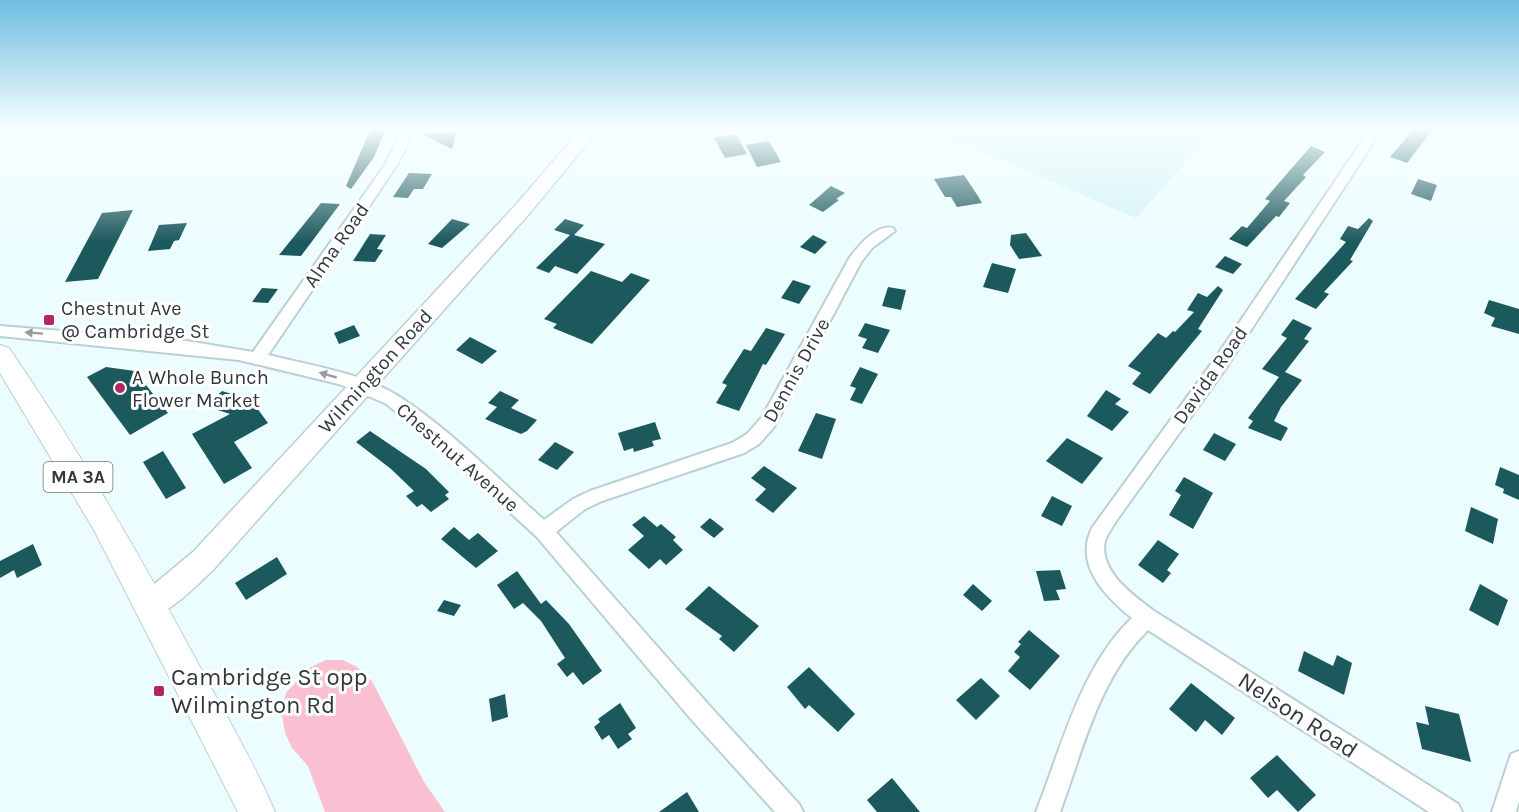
<svg xmlns="http://www.w3.org/2000/svg" width="1519" height="812" font-family="Karla,sans-serif">
  <style>
    .built { fill: #d5f4f7 }
    .green { fill: #fbbfd2 }
    .building { fill: #1c595d }
    .lines { fill: none; stroke-linecap: round; stroke-linejoin: round }
    .street-casing { stroke: #bbd0d2; stroke-width: 4 }
    .secondary-casing { stroke: #bbd0d2; stroke-width: 3 }
    .primary-casing { stroke: #bbd0d2; stroke-width: 2 }
    .street { fill: #fff; fill-rule: evenodd }
    .secondary { fill: #fff; fill-rule: evenodd }
    .primary { fill: #fff; fill-rule: evenodd }
    .oneway { fill: #989c9d }
    .poi-dot { fill: #b02766; stroke: #fff; stroke-width: 2 }
    .labels { text-anchor: middle; stroke-width: 6; stroke-linejoin: round; paint-order: stroke }
    .shield { fill: #fff; stroke: #6f7576; stroke-width: 1.5 }
    .shield-label { font-size: 18px; font-weight: bold; fill: #313a3b }
    .street-label { font-size: 20px; fill: #313a3b; stroke: #fff }
    .poi-label { font-size: 20px; fill: #313a3b; stroke: #fff; text-anchor: start }
    .near-poi-label { font-size: 24px; fill: #313a3b; stroke: #fff; text-anchor: start }
    .near-street-label { font-size: 24px; fill: #313a3b; stroke: #fff }
  </style>
  <rect width="100%" height="100%" fill="#ecfdff"/>
  <polygon class="built" points="926,128 1216,128 1136,218"/>
  <polygon class="green" points="326,660 343,660 357,667 372,681 424,782 445,812 325,812 308,766 292,748 285,733 281,709 286,693 309,668"/>
  <g class="building">
    <polygon points="371,128 386,128 374,157 351,189 346,186"/>
    <polygon points="1415,128 1434,128 1407,163 1390,157"/>
    <polygon points="456,132 452,149 422,134"/>
    <polygon points="736,134 747,154 725,158 714,138"/>
    <polygon points="769,141 781,162 757,167 746,145"/>
    <polygon points="1311,146 1325,152 1303,175 1306,177 1284,201 1290,203 1279,217 1276,216 1247,247 1229,239 1242,226 1247,228 1270,201 1265,199"/>
    <polygon points="409,173 432,174 423,189 414,189 408,198 393,197"/>
    <polygon points="964,175 978,196 982,203 957,207 951,197 945,197 934,179"/>
    <polygon points="1418,179 1437,185 1431,201 1411,194"/>
    <polygon points="831,186 845,193 836,199 839,200 823,212 809,205"/>
    <polygon points="321,203 340,204 301,256 279,255"/>
    <polygon points="133,210 98,279 65,282 102,213"/>
    <polygon points="1369,218 1373,221 1350,260 1353,261 1324,292 1329,294 1316,309 1295,299 1346,242 1340,239 1348,226 1358,229"/>
    <polygon points="452,219 470,224 442,248 428,244"/>
    <polygon points="565,219 584,225 574,235 605,244 577,274 555,266 549,273 536,268 570,235 554,230"/>
    <polygon points="187,223 179,240 174,241 170,249 148,251 159,225"/>
    <polygon points="1026,233 1042,256 1019,259 1010,245 1011,235"/>
    <polygon points="370,234 386,235 377,249 383,250 375,262 353,261"/>
    <polygon points="813,235 827,242 815,254 800,247"/>
    <polygon points="1225,256 1242,264 1233,274 1215,267"/>
    <polygon points="992,263 1016,269 1008,293 983,287"/>
    <polygon points="591,271 622,282 631,273 650,280 592,344 553,328 557,324 544,319"/>
    <polygon points="793,280 811,286 799,304 781,298"/>
    <polygon points="1218,286 1223,290 1198,329 1202,331 1150,394 1132,384 1141,373 1128,366 1158,333 1166,338 1173,331 1175,332 1194,312 1187,310 1198,293 1207,297"/>
    <polygon points="888,287 906,290 901,310 882,306"/>
    <polygon points="262,288 278,289 268,303 252,302"/>
    <polygon points="1489,300 1519,309 1519,334 1491,326 1495,318 1484,313"/>
    <polygon points="1293,319 1312,328 1304,339 1309,341 1285,372 1302,380 1281,407 1274,421 1288,428 1281,441 1248,428 1253,421 1248,418 1279,377 1262,369 1287,338 1281,335"/>
    <polygon points="865,323 890,330 878,353 862,348 867,339 858,336"/>
    <polygon points="354,325 360,336 339,344 334,333"/>
    <polygon points="766,328 785,334 766,365 763,364 739,411 716,403 727,385 722,383 744,349 751,351"/>
    <polygon points="470,337 497,351 482,364 456,350"/>
    <polygon points="106,367 135,371 168,413 130,435 87,377"/>
    <polygon points="860,367 878,374 862,404 850,400 856,388 850,386"/>
    <polygon points="1106,390 1121,399 1115,404 1129,412 1112,431 1087,416"/>
    <polygon points="222,391 251,400 268,423 234,442 252,468 224,484 192,434 230,414 206,406"/>
    <polygon points="500,391 519,400 511,408 537,420 527,431 521,434 485,419 497,407 488,403"/>
    <polygon points="816,413 836,419 822,459 798,451"/>
    <polygon points="655,422 661,439 652,441 654,446 634,452 633,448 624,451 618,433"/>
    <polygon points="370,431 426,469 449,492 445,495 449,499 431,512 422,504 417,507 406,496 414,491 391,469 356,442"/>
    <polygon points="1214,433 1236,444 1225,461 1203,450"/>
    <polygon points="1067,438 1103,458 1082,484 1046,461"/>
    <polygon points="555,442 574,452 557,470 538,460"/>
    <polygon points="163,451 186,488 166,499 143,462"/>
    <polygon points="764,466 797,488 773,513 755,500 766,489 751,478"/>
    <polygon points="1500,467 1519,475 1519,500 1503,493 1504,489 1495,485"/>
    <polygon points="1184,477 1213,493 1193,529 1169,515 1181,495 1175,491"/>
    <polygon points="1052,496 1072,506 1062,526 1041,516"/>
    <polygon points="1471,507 1498,519 1493,544 1465,531"/>
    <polygon points="644,516 657,527 661,524 676,537 673,540 683,550 666,565 660,559 649,569 628,550 644,536 632,525"/>
    <polygon points="710,518 724,529 714,538 700,527"/>
    <polygon points="454,527 469,540 478,533 498,551 476,568 441,539"/>
    <polygon points="1158,540 1179,554 1167,570 1171,573 1163,583 1138,565"/>
    <polygon points="33,544 42,565 17,578 14,570 0,578 0,561"/>
    <polygon points="277,557 287,574 246,600 235,583"/>
    <polygon points="1060,570 1066,589 1056,590 1060,600 1044,601 1036,571"/>
    <polygon points="517,571 541,604 546,600 569,624 602,671 583,685 573,672 567,677 557,664 565,658 541,621 523,603 514,609 497,585"/>
    <polygon points="973,584 992,601 982,611 963,595"/>
    <polygon points="1480,584 1508,600 1498,626 1469,610"/>
    <polygon points="709,586 759,626 734,652 719,639 722,636 685,609"/>
    <polygon points="444,600 461,605 454,616 437,611"/>
    <polygon points="1029,630 1060,656 1030,690 1008,671 1020,657 1014,652 1021,644 1018,642"/>
    <polygon points="1304,651 1333,666 1337,655 1352,663 1344,695 1298,671"/>
    <polygon points="809,667 855,714 838,732 809,705 805,709 787,687"/>
    <polygon points="981,678 1000,696 976,720 956,700"/>
    <polygon points="1191,683 1235,718 1222,735 1205,720 1196,732 1169,709"/>
    <polygon points="505,694 508,717 492,722 489,699"/>
    <polygon points="620,703 636,728 628,734 632,739 618,749 609,735 602,740 594,727 600,722 598,719"/>
    <polygon points="1425,706 1459,714 1471,762 1422,749 1416,722 1429,725"/>
    <polygon points="1277,755 1316,795 1298,812 1277,790 1268,798 1250,778"/>
    <polygon points="892,778 920,812 877,812 867,800"/>
    <polygon points="687,792 699,812 659,812"/>
  </g>
  <g class="lines">
    <g class="street-casing">
      <g id="street">
        <path d="M400 128H412L408 144 395 168 268 355C309 365 362 373 398 396 451 430 497 478 544 520L573 499 590 491 732 443 747 434 762 417 850 257C859 246 876 224 893 228L895 231 872 248 861 262 774 427 759 444 744 453 602 501 585 509 556 532 707 703 799 804 803 812H775L691 719 537 537 425 435 385 403 339 384 239 360 0 336V326L187 341 253 352 383 168 396 144Z"/>
        <path d="M1371 128H1383L1226 368 1116 521C1113 527 1107 534 1105 541 1098 571 1134 596 1154 611L1458 804 1462 812H1429L1148 630C1099 678 1083 749 1060 812H1036C1062 747 1080 668 1132 618 1105 596 1074 565 1092 528L1214 360Z"/>
        <polygon points="1519,751 1519,800 1516,812 1492,812 1511,754"/>
      </g>
    </g>
    <g class="secondary-casing">
      <path id="secondary" d="M582 128H600L528 215 213 570C194 588 174 609 150 618L140 614 136 605 140 596 193 552 514 207Z"/>
    </g>
    <g class="primary-casing">
      <path id="primary" d="M0 345 9 348C79 450 141 557 200 667 225 714 254 762 275 812H238L94 530 0 373Z"/>
    </g>
    <use href="#street" class="street"/>
    <use href="#secondary" class="secondary"/>
    <use href="#primary" class="primary"/>
  </g>
  <defs><path id="oneway-solid" d="M-6-.8H1V-3.2L6.5 0L1 3.2V.8H-6Z" transform="scale(1.5)"/></defs>
  <g class="oneway">
    <use href="#oneway-solid" transform="translate(34 333) rotate(-176)"/>
    <use href="#oneway-solid" transform="translate(328 375) rotate(-164)"/>
  </g>
  <linearGradient id="sky" x2="0" y2="1"><stop stop-color="#6fbde0"/><stop offset="0.53" stop-color="#f6feff"/><stop offset="1" stop-color="#f6feff" stop-opacity="0"/></linearGradient>
  <rect width="1519" height="242" fill="url(#sky)"/>
  <g class="poi-dot">
    <rect x="43" y="314" width="12" height="12" rx="3"/>
    <circle cx="120" cy="388" r="6"/>
    <rect x="153" y="685" width="12" height="12" rx="3"/>
  </g>
  <g class="labels">
    <rect class="shield" x="43.5" y="462" width="69" height="30" rx="4.5"/>
    <g class="shield-label">
      <text x="78" y="483">MA 3A</text>
    </g>
    <g class="street-label">
      <text transform="translate(336 245) rotate(-55)" y="7">Alma Road</text>
      <text transform="translate(796 370) rotate(-61)" y="7">Dennis Drive</text>
      <text transform="translate(375 371) rotate(-48)" y="7">Wilmington Road</text>
      <text transform="translate(1210 375) rotate(-55)" y="7">Davida Road</text>
      <text transform="translate(458 457) rotate(41)" y="7">Chestnut Avenue</text>
    </g>
    <g class="poi-label">
      <text x="61" y="315">Chestnut Ave<tspan x="61" dy="23">@ Cambridge St</tspan></text>
      <text x="132" y="384">A Whole Bunch<tspan x="132" dy="23">Flower Market</tspan></text>
    </g>
    <g class="near-poi-label">
      <text x="171" y="685">Cambridge St opp<tspan x="171" dy="28">Wilmington Rd</tspan></text>
    </g>
    <g class="near-street-label">
      <text transform="translate(1298 715) rotate(33)" y="8">Nelson Road</text>
    </g>
  </g>
</svg>
